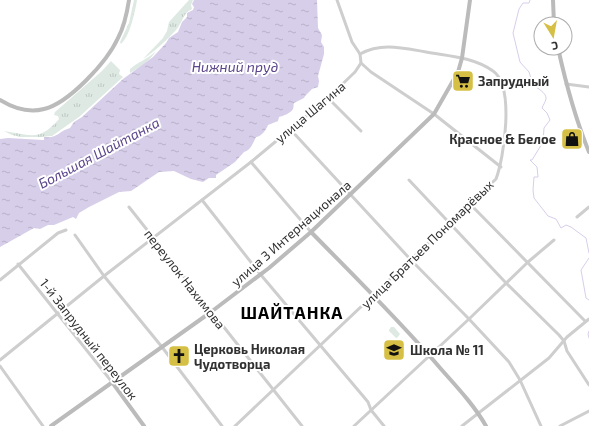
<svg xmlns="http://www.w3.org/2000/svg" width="589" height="426" font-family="'Exo 2',sans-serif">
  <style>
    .grass { fill: url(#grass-tufts) }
    .pitch { fill: #dde9e2 }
    .water { fill: url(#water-ripples) }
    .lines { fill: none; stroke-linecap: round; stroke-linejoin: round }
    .stream { stroke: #d7ceea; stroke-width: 1 }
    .street { stroke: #cecece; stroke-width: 3 }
    .secondary { stroke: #bbb; stroke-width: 4 }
    .labels { text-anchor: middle; stroke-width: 4; stroke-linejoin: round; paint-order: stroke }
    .poi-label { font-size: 13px; font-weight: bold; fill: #313131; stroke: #fff; text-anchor: start }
    .street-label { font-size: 13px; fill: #313131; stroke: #fff }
    .water-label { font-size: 14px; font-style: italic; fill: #5b458c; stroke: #fff }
    .district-label { font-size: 17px; font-weight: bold; letter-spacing: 1px; fill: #000; stroke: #fff }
  </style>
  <defs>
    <pattern id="grass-tufts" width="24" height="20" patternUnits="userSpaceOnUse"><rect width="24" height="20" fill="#dde9e2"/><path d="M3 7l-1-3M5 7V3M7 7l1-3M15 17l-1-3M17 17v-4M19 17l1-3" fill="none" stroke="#bec8c2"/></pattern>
    <pattern id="water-ripples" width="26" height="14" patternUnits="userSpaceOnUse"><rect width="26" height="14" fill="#d7ceea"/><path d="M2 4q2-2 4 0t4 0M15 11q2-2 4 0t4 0" fill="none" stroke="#b9b1c9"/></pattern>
  </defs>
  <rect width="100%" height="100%" fill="#fff"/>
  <g class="grass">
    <path d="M134 0H137C135 12 130 36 121 44L120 42 129 23Z"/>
    <path d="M189 0H193L191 5 192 9C182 14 183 22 176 30 165 42 155 51 143 59L163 38 167 31 169 22Z"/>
    <path d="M156 51C150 61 140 67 130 73V69C138 62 148 59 156 51Z"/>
    <path d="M111 61 120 70 119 74 123 77 79 117 52 136 40 137H21L12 135 4 131C31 135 39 142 59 119L58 116 54 115 55 112 102 71Z"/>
  </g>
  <polygon class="pitch" points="391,327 394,327 400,334 397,338 396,338 389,331 389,330"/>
  <path class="water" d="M194 0H317L318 28 322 35 321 42 324 47V54L318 76 319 81 318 87 312 89 305 96 304 98 294 103C293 105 294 107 293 109 291 113 283 116 279 117L278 121 268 125C266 130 262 136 256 137 253 143 251 150 244 152L235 162 216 175V178H209L203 182 191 179 174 171 159 172 131 191 119 192 89 207 79 213 76 219 73 217 54 225H48L40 229 34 228 0 247V139L8 138 43 140H44V137C57 139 59 131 70 128L74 122 82 117 123 79 153 57 166 43 169 38 178 32 182 22 187 17V13L193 10 194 7 192 4Z"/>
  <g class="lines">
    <g class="stream">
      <path d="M530 0 529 3H523L519 9 513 33 520 62 529 72 533 85C537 88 547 93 546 99 545 103 543 105 542 108L547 113 550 120 544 128 543 142 532 160H530L537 167 538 177H534L533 190 534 198 548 216 556 219 561 228 566 225 571 227 586 238 589 253"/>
      <polyline points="589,258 581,270 586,298 589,300"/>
      <polyline points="589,331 588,334 589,338"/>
    </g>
    <g class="street">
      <polyline points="361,63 371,72 434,114 501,167"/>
      <polyline points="566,84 589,87"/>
      <polyline points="328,98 361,131"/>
      <polyline points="290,129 411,260 469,319 509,362 520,380 541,426"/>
      <polyline points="251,162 311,232"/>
      <polyline points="409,180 506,283 559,335 564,341 567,351 589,385"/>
      <polyline points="202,200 261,275 363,396 368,402 371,410 384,426"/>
      <polyline points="470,204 585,321"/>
      <polyline points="129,207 302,426"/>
      <polyline points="577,217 589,207"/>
      <polyline points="75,235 104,276 162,347 222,426"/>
      <polyline points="18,264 112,382"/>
      <polyline points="0,280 58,233 66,230"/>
      <polyline points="0,360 104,276 251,162 328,98 355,72 361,63 360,54 352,42 337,0"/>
      <polyline points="0,366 43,426"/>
      <path d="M235 426 496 179C504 158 515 86 493 71 474 57 448 56 426 52 403 48 381 42 360 54"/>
      <polyline points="354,426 469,319 528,262 554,240"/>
      <polyline points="462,426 549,358 567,337 589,319"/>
      <polyline points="560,426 589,411"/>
    </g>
    <g class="secondary">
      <polyline points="553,0 554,24"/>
      <path d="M558 48C566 84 575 118 589 152"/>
      <path d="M0 100C13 108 29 113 44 109 69 103 107 62 118 38 124 27 127 13 129 0"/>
      <path d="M311 232C355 277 400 321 441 369 457 387 474 405 486 426"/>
      <polyline points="112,382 144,426"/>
      <polyline points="51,426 211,312 269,268 311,232 434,114 458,72 462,58 470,0"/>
    </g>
  </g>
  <defs>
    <g id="supermarket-square" transform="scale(1.15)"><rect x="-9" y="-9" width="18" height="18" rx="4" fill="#d6bf45" stroke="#fff"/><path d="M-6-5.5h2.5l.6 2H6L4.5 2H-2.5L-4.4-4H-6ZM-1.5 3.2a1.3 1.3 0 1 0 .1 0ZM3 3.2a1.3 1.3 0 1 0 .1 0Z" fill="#111"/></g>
    <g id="shop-square" transform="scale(1.15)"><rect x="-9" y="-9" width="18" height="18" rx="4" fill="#d6bf45" stroke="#fff"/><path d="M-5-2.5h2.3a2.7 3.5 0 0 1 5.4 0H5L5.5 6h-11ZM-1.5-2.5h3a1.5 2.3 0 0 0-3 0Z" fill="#111"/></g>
    <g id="school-square" transform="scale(1.15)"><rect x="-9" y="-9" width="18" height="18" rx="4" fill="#d6bf45" stroke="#fff"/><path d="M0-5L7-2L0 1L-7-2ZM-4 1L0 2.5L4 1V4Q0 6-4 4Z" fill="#111"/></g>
    <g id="church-square" transform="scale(1.15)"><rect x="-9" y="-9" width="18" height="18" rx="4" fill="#d6bf45" stroke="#fff"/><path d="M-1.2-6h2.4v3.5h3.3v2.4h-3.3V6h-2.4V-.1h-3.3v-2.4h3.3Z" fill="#111"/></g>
  </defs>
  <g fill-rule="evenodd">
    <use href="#supermarket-square" x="463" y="81"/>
    <use href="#shop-square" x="572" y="139"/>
    <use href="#school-square" x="394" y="350"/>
    <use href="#church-square" x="179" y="356"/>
  </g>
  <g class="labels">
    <g class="poi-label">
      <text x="478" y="86">Запрудный</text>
      <text x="556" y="144" text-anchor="end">Красное &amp; Белое</text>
      <text x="194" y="354">Церковь Николая<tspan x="194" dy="15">Чудотворца</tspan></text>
      <text x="410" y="355">Школа № 11</text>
    </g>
    <g class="street-label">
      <text transform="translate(310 112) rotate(-40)" y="5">улица Шагина</text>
      <text transform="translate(291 233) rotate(-41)" y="5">улица 3 Интернационала</text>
      <text transform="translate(427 244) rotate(-44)" y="5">улица Братьев Пономарёвых</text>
      <text transform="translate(185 279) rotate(52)" y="5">переулок Нахимова</text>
      <text transform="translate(89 339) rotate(52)" y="5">1-й Запрудный переулок</text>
    </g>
    <g class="water-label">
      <text x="235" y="72">Нижний пруд</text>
      <text transform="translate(99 153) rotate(-28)" y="5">Большая Шайтанка</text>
    </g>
    <g class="district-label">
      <text x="292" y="319">ШАЙТАНКА</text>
    </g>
  </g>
  <g transform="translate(553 36) rotate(169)"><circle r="19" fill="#ffffff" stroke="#adadad"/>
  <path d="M0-3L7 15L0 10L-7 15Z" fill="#d6bf45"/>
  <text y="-6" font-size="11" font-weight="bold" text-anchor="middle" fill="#313131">С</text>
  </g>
</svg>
